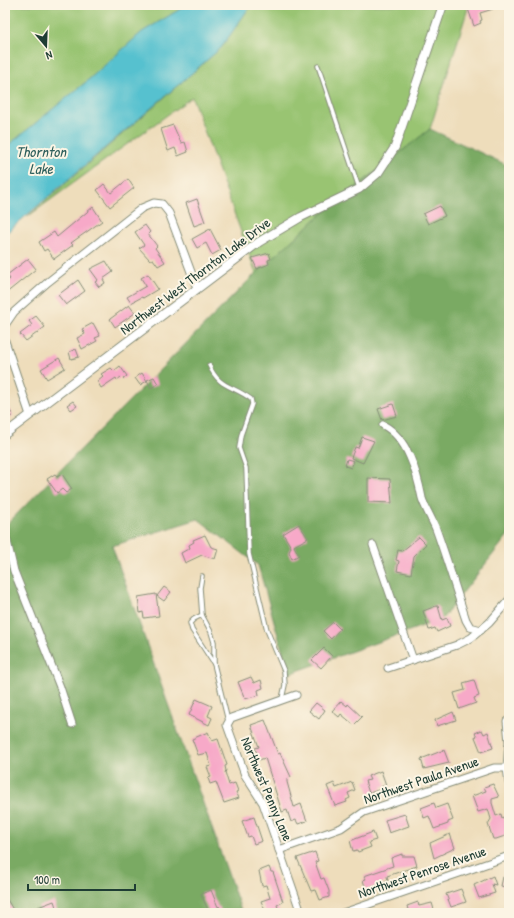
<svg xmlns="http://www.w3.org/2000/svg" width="514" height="918" font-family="'Patrick Hand',sans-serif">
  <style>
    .green { fill: #99c472; stroke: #5c8053 }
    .forest { fill: #7aaa64; stroke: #4c744c }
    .water { fill: #56c1cf; stroke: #3a7f82 }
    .building { fill: #f7a9c8 }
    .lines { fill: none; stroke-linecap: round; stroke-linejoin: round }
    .service-casing { stroke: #868d78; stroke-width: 5.5 }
    .minor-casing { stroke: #868d78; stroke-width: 9 }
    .tertiary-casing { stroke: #868d78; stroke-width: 10 }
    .service { stroke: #fff; stroke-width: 3.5 }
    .minor { stroke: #fff; stroke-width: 7 }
    .tertiary { stroke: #fff; stroke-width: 8 }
    .labels { text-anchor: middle; stroke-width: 4; stroke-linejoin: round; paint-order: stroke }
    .street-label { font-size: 14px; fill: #1f3d34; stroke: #fcf5e5 }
    .water-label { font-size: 15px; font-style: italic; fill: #2d5e5b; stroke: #fcf5e5 }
  </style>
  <rect width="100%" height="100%" fill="#fcf5e5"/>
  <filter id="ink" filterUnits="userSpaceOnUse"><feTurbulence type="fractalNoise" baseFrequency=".025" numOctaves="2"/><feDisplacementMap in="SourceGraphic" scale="8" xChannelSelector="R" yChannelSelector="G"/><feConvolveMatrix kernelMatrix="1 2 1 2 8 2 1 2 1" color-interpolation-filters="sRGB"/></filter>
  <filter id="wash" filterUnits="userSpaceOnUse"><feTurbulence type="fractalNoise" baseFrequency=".012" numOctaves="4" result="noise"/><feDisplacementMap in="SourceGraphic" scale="16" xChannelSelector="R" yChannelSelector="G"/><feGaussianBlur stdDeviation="0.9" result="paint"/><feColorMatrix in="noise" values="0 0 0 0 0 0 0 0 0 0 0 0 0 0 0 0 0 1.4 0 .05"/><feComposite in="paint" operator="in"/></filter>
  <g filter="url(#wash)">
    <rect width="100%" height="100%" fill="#edb"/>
    <g class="green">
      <polygon points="5,5 187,5 142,32 86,82 11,143 5,144"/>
      <polygon points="251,5 469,5 430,129 318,217 256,273 192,97 27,217 221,48"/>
    </g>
    <polygon class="forest" points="430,129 509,166 509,534 442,619 289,674 258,565 198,519 112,546 242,913 5,913 5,526 256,273 318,217"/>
    <polygon class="water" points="187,5 251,5 221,48 5,234 5,144 11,143 86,82 142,32"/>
    <g id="blocks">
      <g class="building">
        <polygon points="470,5 491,5 493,9 480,13 482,20 480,21 481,23 474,26 467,6"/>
        <polygon points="173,125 181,143 185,142 188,152 178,156 175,148 168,151 161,129"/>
        <polygon points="128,179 134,188 110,207 97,190 104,184 111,193"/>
        <polygon points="197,199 205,222 194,226 186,203"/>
        <polygon points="440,206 445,216 428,224 423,214"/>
        <polygon points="93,207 102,221 71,243 73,245 54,259 47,249 44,251 39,242 54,232 57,237"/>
        <polygon points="145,225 150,232 148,234 157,246 155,248 165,262 158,266 153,259 150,260 139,248 144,245 135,232"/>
        <polygon points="210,229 221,250 212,255 206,243 197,248 192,239"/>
        <polygon points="269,253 271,259 268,260 269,264 257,269 252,258"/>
        <polygon points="28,259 36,269 5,294 5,283 10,279 7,275"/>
        <polygon points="106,261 113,272 103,279 105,283 99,287 95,282 98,280 90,269"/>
        <polygon points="148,274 158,289 143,298 142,297 131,303 127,297 146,286 141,278"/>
        <polygon points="78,280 85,291 66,305 58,295"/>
        <polygon points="129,305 135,313 115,327 110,319"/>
        <polygon points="36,316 45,327 26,341 20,334 32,325 29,321"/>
        <polygon points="93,323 100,336 95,338 97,341 82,349 77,338 85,334 82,329"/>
        <polygon points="76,349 79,357 71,359 69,352"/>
        <polygon points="59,358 65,368 47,379 41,369"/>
        <polygon points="120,366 127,376 123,379 121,377 117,380 116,378 101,388 97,381 103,376 101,374 111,368 114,371"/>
        <polygon points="142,373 147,381 140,385 135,378"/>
        <polygon points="154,377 158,384 151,388 147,380"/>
        <polygon points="73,401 77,406 71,410 67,405"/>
        <polygon points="5,404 13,415 5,421"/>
        <polygon points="393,404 397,416 382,420 378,409"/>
        <polygon points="362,437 374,441 363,463 351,458 355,447 358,448"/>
        <polygon points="347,459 354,461 351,468 345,466"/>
        <polygon points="55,474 57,477 62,474 72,489 66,493 62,489 57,493 47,479"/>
        <polygon points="368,478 390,479 392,503 368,502"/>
        <polygon points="299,524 308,538 294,546 299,555 292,559 289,552 291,547 283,534"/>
        <polygon points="205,535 211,547 218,549 215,559 202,555 185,563 181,553 190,548 189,545 194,542 193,540"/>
        <polygon points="419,537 426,544 414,556 411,574 397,571 399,561 396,560 398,550 402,551"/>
        <polygon points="164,587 171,592 164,601 157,596"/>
        <polygon points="156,594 159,616 144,618 143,612 140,613 138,597"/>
        <polygon points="436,606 438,606 442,620 447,618 450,626 437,632 435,628 429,630 423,611"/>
        <polygon points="333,622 340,629 331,639 323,631"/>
        <polygon points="324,648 332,656 321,668 312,660"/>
        <polygon points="251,677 254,683 261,680 263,688 258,690 259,695 245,699 238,682"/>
        <polygon points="474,680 479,696 474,698 476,703 459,709 454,693 465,690 463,683"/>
        <polygon points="196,699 212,706 208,716 212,718 209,725 189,715"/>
        <polygon points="341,701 347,706 348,704 362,717 354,725 341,714 339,717 332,711"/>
        <polygon points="316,703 325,710 319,719 309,711"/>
        <polygon points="453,712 456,720 437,726 435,720"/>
        <polygon points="265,720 278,754 280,753 291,777 287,778 287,782 294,807 301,804 307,821 298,824 296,820 291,822 287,810 282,812 265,758 259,760 255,748 259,747 251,725"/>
        <polygon points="482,730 484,734 488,732 493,748 481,752 475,737 477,736 475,733"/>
        <polygon points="208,732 212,741 218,739 227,765 225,766 226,771 225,772 229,785 235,783 238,791 236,792 239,798 224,803 216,782 210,784 208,778 211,777 207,767 211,766 207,753 198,755 192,739"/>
        <polygon points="444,750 449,763 424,769 421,759"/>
        <polygon points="381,771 386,785 381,787 382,789 369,793 365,781 370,780 368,776"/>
        <polygon points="352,782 355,790 348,793 350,798 346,800 347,802 335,806 327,786 334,783 336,788"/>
        <polygon points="493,784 499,797 492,799 492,803 496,816 501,814 502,818 504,817 508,831 508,835 496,839 493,839 488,824 491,819 488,809 478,812 472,796 486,791 484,787"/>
        <polygon points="434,803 436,808 447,804 453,820 448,822 448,824 434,829 429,816 424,818 421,808"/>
        <polygon points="405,814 409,826 389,833 385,820"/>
        <polygon points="254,817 262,841 254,844 251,836 248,837 242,821"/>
        <polygon points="373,832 376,840 369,842 371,847 358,852 357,850 353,851 350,841"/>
        <polygon points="450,834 455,848 434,858 430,843"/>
        <polygon points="315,852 318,861 315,862 321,879 324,878 329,891 329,897 320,900 316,890 311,891 297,858"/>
        <polygon points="402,854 402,856 414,856 417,866 387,876 388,881 366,890 363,880 366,879 364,876 393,866 391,858"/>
        <polygon points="269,867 271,872 273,872 283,902 277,905 280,913 266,913 261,901 270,898 266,885 262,886 259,871"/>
        <polygon points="493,876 496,885 492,884 495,893 479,898 474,885"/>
        <polygon points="503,877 509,878 509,888 501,886"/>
        <polygon points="461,889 466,902 451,907 446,894"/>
        <polygon points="211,890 218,907 219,906 222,913 209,913 201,894"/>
        <polygon points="5,896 15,913 5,913"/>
        <polygon points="54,901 58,913 41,913 38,907"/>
        <polygon points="418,902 419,906 432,903 435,913 409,913 407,906"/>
      </g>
    </g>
  </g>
  <g filter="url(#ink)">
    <use href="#blocks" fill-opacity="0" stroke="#868d78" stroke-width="1"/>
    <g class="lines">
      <g class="service-casing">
        <g id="service">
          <polyline points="318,66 359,188"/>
          <path d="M209 365C219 388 232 385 251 399L252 404 241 435 239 448 246 468 249 554 267 630 284 671 285 685 282 699"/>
          <polyline points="202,576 200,588 202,615 211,632 214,642 214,664 228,721"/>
          <polyline points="202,615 194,619 190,623 192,630 214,664"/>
        </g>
      </g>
      <g class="minor-casing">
        <g id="minor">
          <polyline points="5,325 14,312 48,282 142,208 154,203 162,204 169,213 197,288"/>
          <polyline points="5,341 30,415"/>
          <path d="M383 425C408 438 417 473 422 498 424 506 433 521 436 529 447 559 456 590 466 620L470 627 481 630"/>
          <polyline points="5,533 14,571 60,687 72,724"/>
          <polyline points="373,545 413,660"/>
          <polyline points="388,668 457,645 471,638 489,623 509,600"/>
          <polyline points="296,695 231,718 227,725 245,775 263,803 301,913"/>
          <polyline points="509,720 507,721 509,742 507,768 509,783"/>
          <polyline points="279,850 341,828 364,812 494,768 507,768"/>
          <polyline points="343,913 509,856"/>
        </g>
      </g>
      <g class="tertiary-casing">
        <polyline id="tertiary" points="5,434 259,242 301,217 359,189 378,173 395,147 443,5"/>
      </g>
      <use href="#service" class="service"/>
      <use href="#minor" class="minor"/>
      <use href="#tertiary" class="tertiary"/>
    </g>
  </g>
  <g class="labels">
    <g class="street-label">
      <text transform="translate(195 276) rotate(-37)" y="5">Northwest West Thornton Lake Drive</text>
      <text transform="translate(421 780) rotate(-19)" y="5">Northwest Paula Avenue</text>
      <text transform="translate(267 789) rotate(67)" y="5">Northwest Penny Lane</text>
      <text transform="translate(422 872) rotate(-19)" y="5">Northwest Penrose Avenue</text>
    </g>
    <g class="water-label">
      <text x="41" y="157">Thornton<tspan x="41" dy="17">Lake</tspan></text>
    </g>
  </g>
  <rect width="514" height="918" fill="none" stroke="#fcf5e5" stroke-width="20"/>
  <g transform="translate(46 46) rotate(161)" stroke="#fcf5e5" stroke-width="3" paint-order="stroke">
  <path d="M0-3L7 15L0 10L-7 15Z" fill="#1f3d34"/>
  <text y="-6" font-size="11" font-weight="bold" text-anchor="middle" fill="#1f3d34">N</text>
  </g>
  <path d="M28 884v6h107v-6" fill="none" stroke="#1f3d34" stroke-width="2"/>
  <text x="34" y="884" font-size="12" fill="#1f3d34" stroke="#fcf5e5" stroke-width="3" paint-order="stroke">100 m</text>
</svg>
